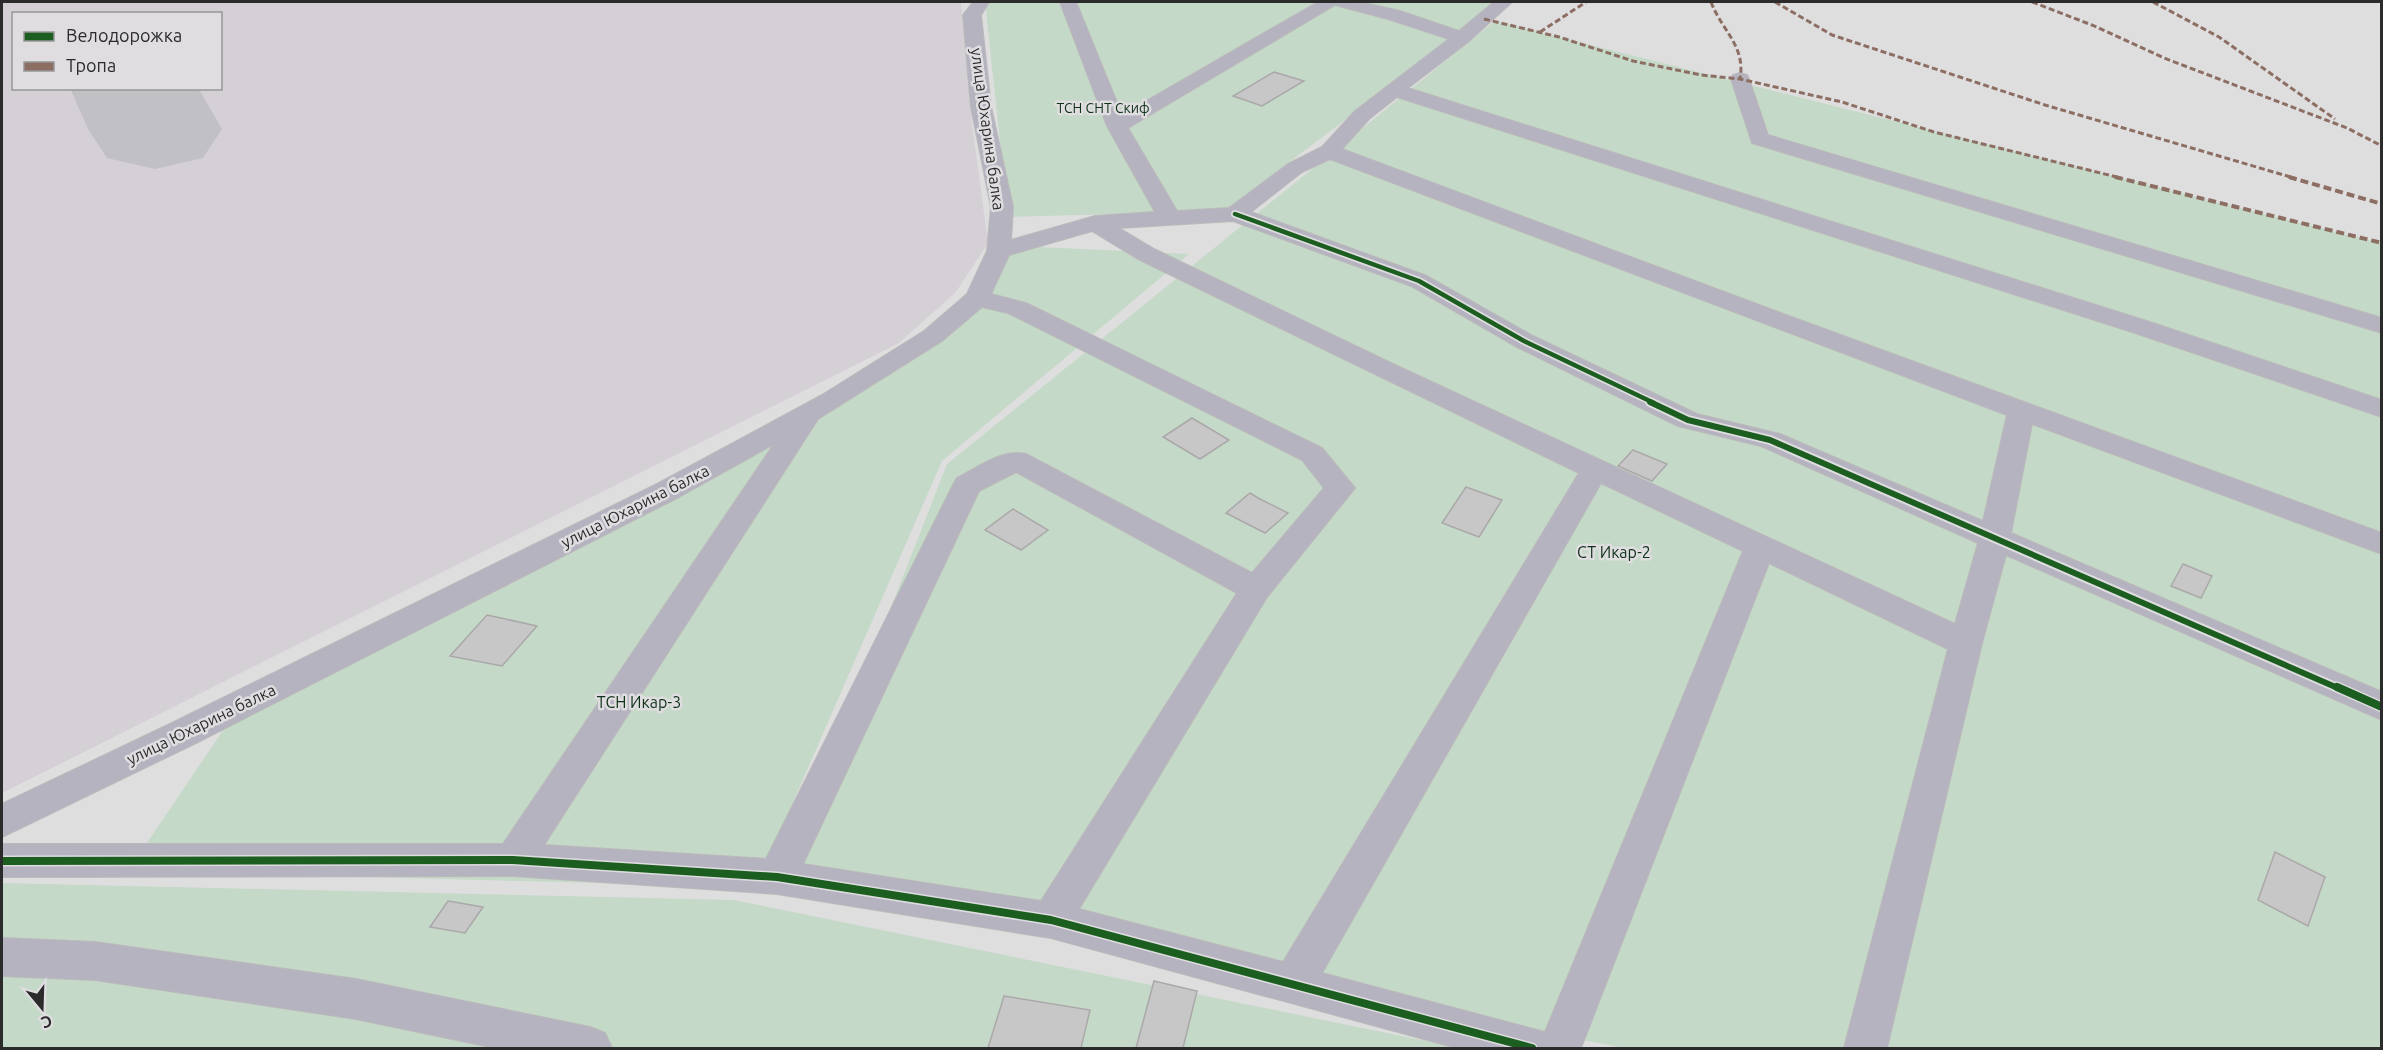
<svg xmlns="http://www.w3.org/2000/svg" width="2383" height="1050" font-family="Ubuntu,sans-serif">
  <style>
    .built { fill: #d5d0d6; fill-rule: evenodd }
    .green { fill: #c5d9c8 }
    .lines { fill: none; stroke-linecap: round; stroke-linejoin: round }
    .runway { fill: #c1c0c4; fill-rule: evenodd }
    .building { fill: #c8c7c8; stroke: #aaa8a9; stroke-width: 1.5 }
    .minor-casing { stroke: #bbbabb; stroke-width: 2 }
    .minor { fill: #b4b3bf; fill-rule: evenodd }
    .quiet-far1 { stroke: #8d6e63; stroke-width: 3; stroke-dasharray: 6 3; stroke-linecap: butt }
    .quiet { stroke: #8d6e63; stroke-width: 4; stroke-dasharray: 8 4; stroke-linecap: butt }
    .cycleway-far2-casing { stroke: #dfdde0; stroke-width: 8 }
    .cycleway-far1-casing { stroke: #dfdde0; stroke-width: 10 }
    .cycleway-casing { stroke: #dfdde0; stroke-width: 11 }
    .cycleway-far2 { stroke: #1b5e20; stroke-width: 4.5 }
    .cycleway-far1 { stroke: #1b5e20; stroke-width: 6 }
    .cycleway { stroke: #1b5e20; stroke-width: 8 }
    .labels { text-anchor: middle; stroke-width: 5; stroke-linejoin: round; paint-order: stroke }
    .far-park-label { font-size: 14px; fill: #0d3218; stroke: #dfdde0 }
    .street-label { font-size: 16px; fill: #2c2b2c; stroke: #dfdde0 }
    .park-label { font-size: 16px; fill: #0d3218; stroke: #dfdde0 }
  </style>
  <rect width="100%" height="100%" fill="#dfdedf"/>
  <path class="built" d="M2 2H961L972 123 988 243 956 292 899 343 2 793ZM14 14H220V88H14Z"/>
  <g class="green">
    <polygon points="985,2 1502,2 1224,211 1008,217"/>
    <polygon points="1495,21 2381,243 2381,1048 1624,1048 782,886 947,464"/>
    <polygon points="1018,246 1189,254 942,461 756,887 128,871 230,720 891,356 967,298"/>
    <polygon points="2,883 734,900 1461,1048 2,1048"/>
  </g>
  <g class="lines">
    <polygon class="runway" points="70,88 198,88 222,129 203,158 155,169 107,158 88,129"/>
  </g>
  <g class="building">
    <polygon points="1274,72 1304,81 1262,106 1233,96"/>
    <polygon points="1192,418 1229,440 1200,459 1163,437"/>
    <polygon points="1633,450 1667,464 1652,481 1618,466"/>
    <polygon points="1466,487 1502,500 1479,537 1442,523"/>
    <polygon points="1250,493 1258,498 1288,513 1265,533 1226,513"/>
    <polygon points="1013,509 1048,530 1021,550 985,530"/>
    <polygon points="2183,564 2212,576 2201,598 2171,586"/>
    <polygon points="487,615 537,626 502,666 450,656"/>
    <polygon points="2275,852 2325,877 2308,926 2258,900"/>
    <polygon points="448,901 483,907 465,933 430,927"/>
    <polygon points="1154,981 1197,991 1183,1048 1136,1048"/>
    <polygon points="1004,996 1090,1010 1081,1048 988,1048"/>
  </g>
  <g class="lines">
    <g class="minor-casing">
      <g id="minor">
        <path d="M973 2H989L981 15 991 107 1013 207 1011 240 1095 216 1155 212 1107 126 1060 2H1076L1122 115 1318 2H1360L1400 11 1459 31 1494 2H1512L1468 42 1408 88 2153 323 2382 400V417L2135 333 1397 97 1369 119 1342 149 1778 312 2382 533V554L2032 424 2011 533 2382 692V720L2006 555 1982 643 1887 1048H1844L1948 649 1769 563 1581 1048H1457L1051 938 777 894 513 876 2 877V844H503L774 444 679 497 198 742 2 837V804L174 722 659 483 822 395 924 331 967 294 987 251 991 207 971 107 963 15ZM1335 5 1388 19 1449 39 1355 111 1322 147 1288 164 1229 208 1177 211 1128 128ZM1330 159 2007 415 1983 521 1780 434 1697 414 1533 336 1427 276 1251 212 1302 172ZM1233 221 1411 286 1515 346 1678 426 1761 446 1978 543 1955 624 1393 364 1154 249 1119 228ZM1092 231 1138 259 1579 473 1283 962 1079 909 1267 597 1355 488 1322 448 1026 303 991 294 1009 255ZM982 307 1008 313 1302 460 1324 488 1252 573 1026 454C1003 448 977 468 957 478L953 485 766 859 544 845 818 419 942 341ZM1016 472 1237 593 1041 901 803 864 979 491ZM1601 483 1743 551 1545 1032 1322 973Z"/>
        <polygon points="1740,73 1747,75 1749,79 1768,135 2382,318 2382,333 1752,143 1731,79 1733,75"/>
        <polygon points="2,938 95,942 356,979 590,1027 605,1033 612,1048 495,1048 356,1019 95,980 2,976"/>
      </g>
    </g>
    <use href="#minor" class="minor"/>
    <g class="quiet-far1">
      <path d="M1711 2C1722 31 1746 46 1740 79"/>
      <polyline points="1775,2 1832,35 2045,105 2294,178"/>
      <polyline points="2032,2 2092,25 2164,58 2347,128 2382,146"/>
      <polyline points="2153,2 2219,37 2335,119"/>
      <polyline points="1484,19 1559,37 1633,61 1701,75 1740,79 1842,102 1934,132 2121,178"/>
      <polyline points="1540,32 1586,2"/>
    </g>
    <g class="quiet">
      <polyline points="2115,177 2382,243"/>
      <polyline points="2289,177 2382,204"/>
    </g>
    <g class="cycleway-far2-casing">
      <polyline id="cycleway-far2" points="1235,214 1419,281 1524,341 1654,403"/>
    </g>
    <g class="cycleway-far1-casing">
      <polyline id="cycleway-far1" points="1650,402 1688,420 1770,440 2340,689"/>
    </g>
    <g class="cycleway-casing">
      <g id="cycleway">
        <polyline points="2337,687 2382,707"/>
        <polyline points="2,861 513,860 777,877 1051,920 1532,1048"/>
      </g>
    </g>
    <use href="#cycleway-far2" class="cycleway-far2"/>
    <use href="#cycleway-far1" class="cycleway-far1"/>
    <use href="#cycleway" class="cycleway"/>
  </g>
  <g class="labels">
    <g class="far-park-label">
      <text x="1103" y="113">ТСН СНТ Скиф</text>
    </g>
    <g class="street-label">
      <text transform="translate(988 129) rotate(82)" y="6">улица Юхарина балка</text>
      <text transform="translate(635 506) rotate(-27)" y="6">улица Юхарина балка</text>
      <text transform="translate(201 724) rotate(-26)" y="6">улица Юхарина балка</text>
    </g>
    <g class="park-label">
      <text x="1614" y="558">СТ Икар-2</text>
      <text x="639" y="708">ТСН Икар-3</text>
    </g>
  </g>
  <rect width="2383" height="1050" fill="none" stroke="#2c2b2c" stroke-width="6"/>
  <rect x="12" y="12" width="210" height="78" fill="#dfdde0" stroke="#979698" stroke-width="1.5"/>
  <rect x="24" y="32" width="30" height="9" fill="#1b5e20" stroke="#979698" stroke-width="1.5"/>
  <text x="66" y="42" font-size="18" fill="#2c2b2c">Велодорожка</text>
  <rect x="24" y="62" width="30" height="9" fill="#8d6e63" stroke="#979698" stroke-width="1.5"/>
  <text x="66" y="72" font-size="18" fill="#2c2b2c">Тропа</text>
  <g transform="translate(42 1008) rotate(161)" stroke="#dfdde0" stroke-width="4.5" paint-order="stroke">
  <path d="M0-4.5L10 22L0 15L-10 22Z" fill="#2c2b2c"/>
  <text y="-9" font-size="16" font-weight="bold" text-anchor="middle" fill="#2c2b2c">С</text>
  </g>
</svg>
